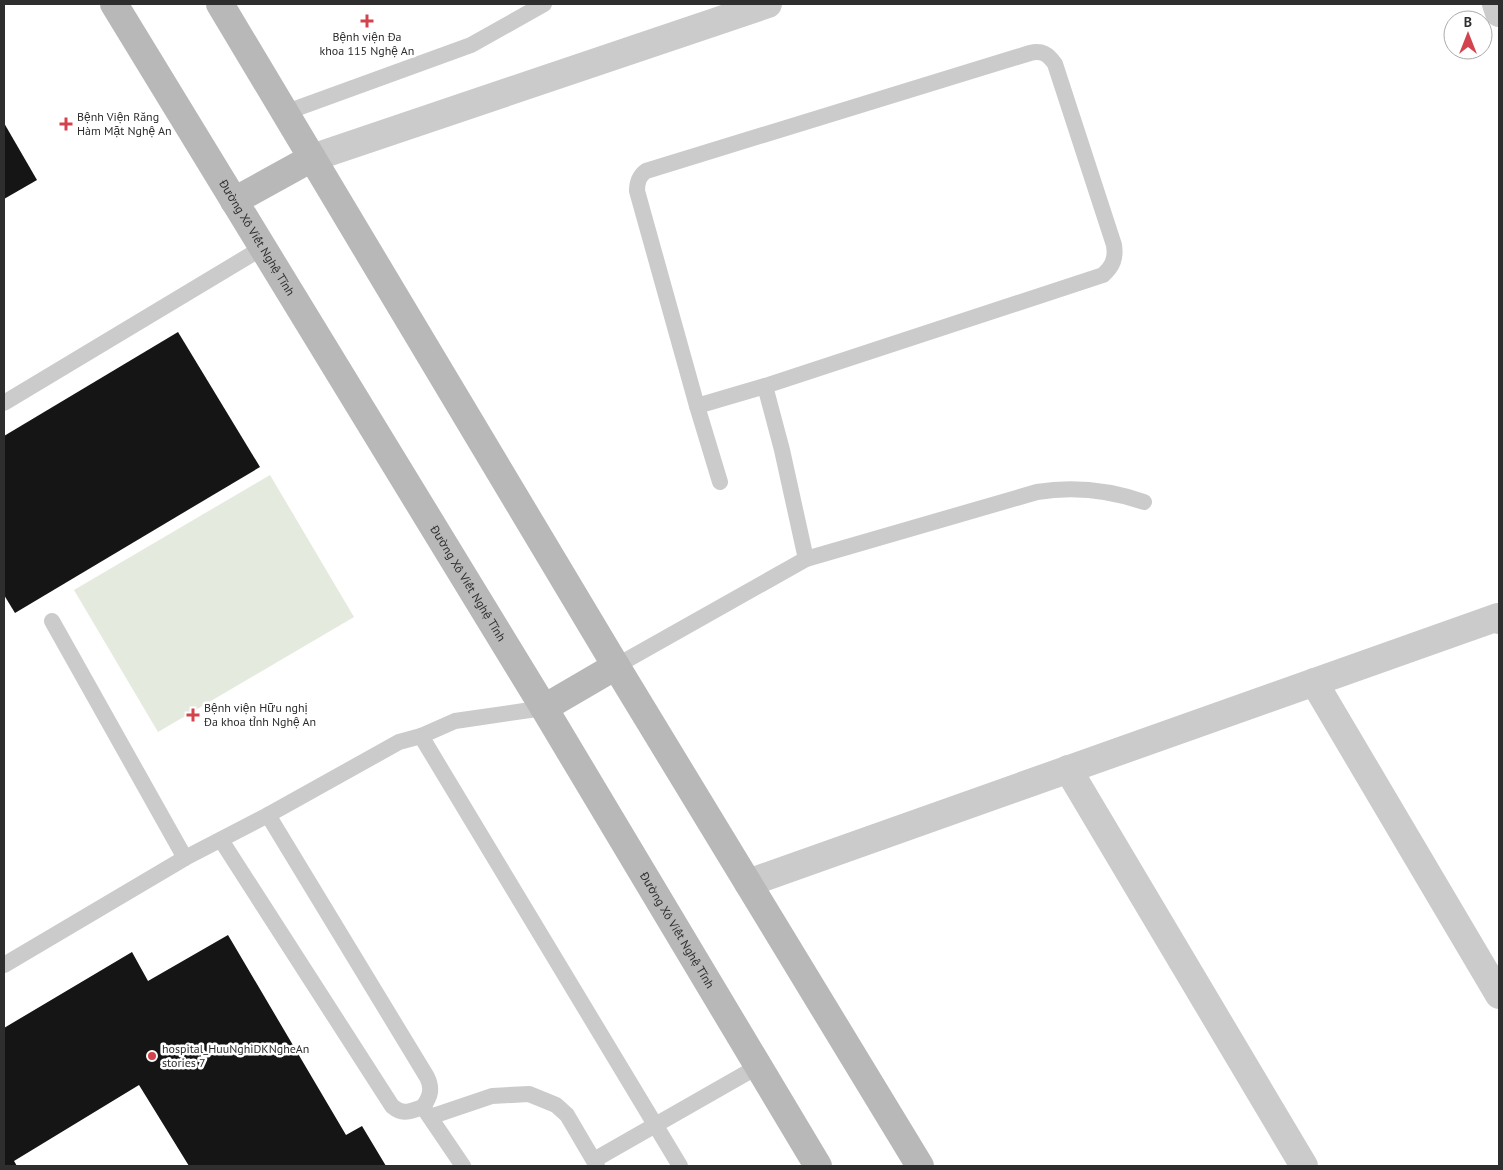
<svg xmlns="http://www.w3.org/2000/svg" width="1503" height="1170" font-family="'PT Sans',sans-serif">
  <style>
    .green { fill: #e4eade }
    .building { fill: #151515 }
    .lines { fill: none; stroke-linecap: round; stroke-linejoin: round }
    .service { stroke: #cbcbcb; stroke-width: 16 }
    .minor { stroke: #cbcbcb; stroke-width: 28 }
    .secondary { stroke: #b8b8b8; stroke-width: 28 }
    .poi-dot { fill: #d3434d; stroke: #fff; stroke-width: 2 }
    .labels { text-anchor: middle; stroke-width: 5; stroke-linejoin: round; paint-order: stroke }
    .poi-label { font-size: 12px; fill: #2e2e2e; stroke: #fff; text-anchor: start }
    .street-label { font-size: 12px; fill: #2e2e2e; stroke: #fff }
  </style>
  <rect width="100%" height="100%" fill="#fff"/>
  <polygon class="green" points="270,475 354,617 158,732 74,590"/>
  <g class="building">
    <polygon points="4,123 37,180 4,199"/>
    <polygon points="178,332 260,467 15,613 4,595 4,436"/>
    <polygon points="228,935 346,1135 362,1126 386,1166 189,1166 139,1085 14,1161 17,1166 4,1166 4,1028 132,952 148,981"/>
  </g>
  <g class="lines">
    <g class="service">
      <polyline points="284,113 471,45 544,4"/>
      <polyline points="4,403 262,248"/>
      <polyline points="697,406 765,386"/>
      <path d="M720 482 697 406 637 191C637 182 639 176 646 171L1030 53C1042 50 1048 54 1055 64L1114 245C1116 258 1113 266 1103 275L765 386 782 450 806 559"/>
      <polyline points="52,621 185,858"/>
      <path d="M616 666 806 559 1037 492C1074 486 1109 490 1144 502"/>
      <polyline points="421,736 680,1166"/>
      <path d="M268 815 427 1077C433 1089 430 1097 423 1107L463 1166"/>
      <path d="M221 840 392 1106C404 1116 410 1111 423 1107"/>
      <polyline points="4,965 185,858 268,815 399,742 421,736 455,721 544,708"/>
      <polyline points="430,1117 492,1096 529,1094 556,1105 567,1115 597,1166"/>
      <polyline points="594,1160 757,1067"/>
    </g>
    <g class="minor">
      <polyline points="1496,4 1499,13"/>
      <polyline points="312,158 768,4"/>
      <polyline points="1314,682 1499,995"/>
      <polyline points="1068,769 1304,1166"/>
      <polyline points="748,883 1498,617 1499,620"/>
    </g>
    <g class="secondary">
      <path id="s1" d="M114 4 544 708 818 1166"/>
      <polyline points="220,4 616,666 920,1166"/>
      <polyline points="234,201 312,158"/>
      <polyline points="544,708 616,666"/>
    </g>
  </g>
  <g class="poi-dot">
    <path d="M364.5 13.5h5v5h5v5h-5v5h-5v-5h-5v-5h5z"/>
    <path d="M63.5 116.5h5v5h5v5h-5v5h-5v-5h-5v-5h5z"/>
    <path d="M190.5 707.5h5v5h5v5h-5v5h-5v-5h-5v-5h5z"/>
    <circle cx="152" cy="1056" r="5"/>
  </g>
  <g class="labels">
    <g class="poi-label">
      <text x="367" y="41" text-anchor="middle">Bệnh viện Đa<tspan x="367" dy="14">khoa 115 Nghệ An</tspan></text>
      <text x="77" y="121">Bệnh Viện Răng<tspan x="77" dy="14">Hàm Mặt Nghệ An</tspan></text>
      <text x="204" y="712">Bệnh viện Hữu nghị<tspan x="204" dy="14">Đa khoa tỉnh Nghệ An</tspan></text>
      <text x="162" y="1053">hospital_HuuNghiDKNgheAn<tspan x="162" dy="14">stories 7</tspan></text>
    </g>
    <g class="street-label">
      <text dy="4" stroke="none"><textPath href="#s1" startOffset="274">Đường Xô Viết Nghệ Tĩnh</textPath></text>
      <text dy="4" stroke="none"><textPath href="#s1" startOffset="679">Đường Xô Viết Nghệ Tĩnh</textPath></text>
      <text dy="4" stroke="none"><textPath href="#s1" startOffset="1084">Đường Xô Viết Nghệ Tĩnh</textPath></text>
    </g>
  </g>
  <rect width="1503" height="1170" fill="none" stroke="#2e2e2e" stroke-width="10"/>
  <g transform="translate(1468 35)"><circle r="24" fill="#ffffff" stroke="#ababab"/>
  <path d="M0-4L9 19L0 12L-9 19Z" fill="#d3434d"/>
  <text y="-8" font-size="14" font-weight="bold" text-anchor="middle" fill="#2e2e2e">B</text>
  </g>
</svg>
